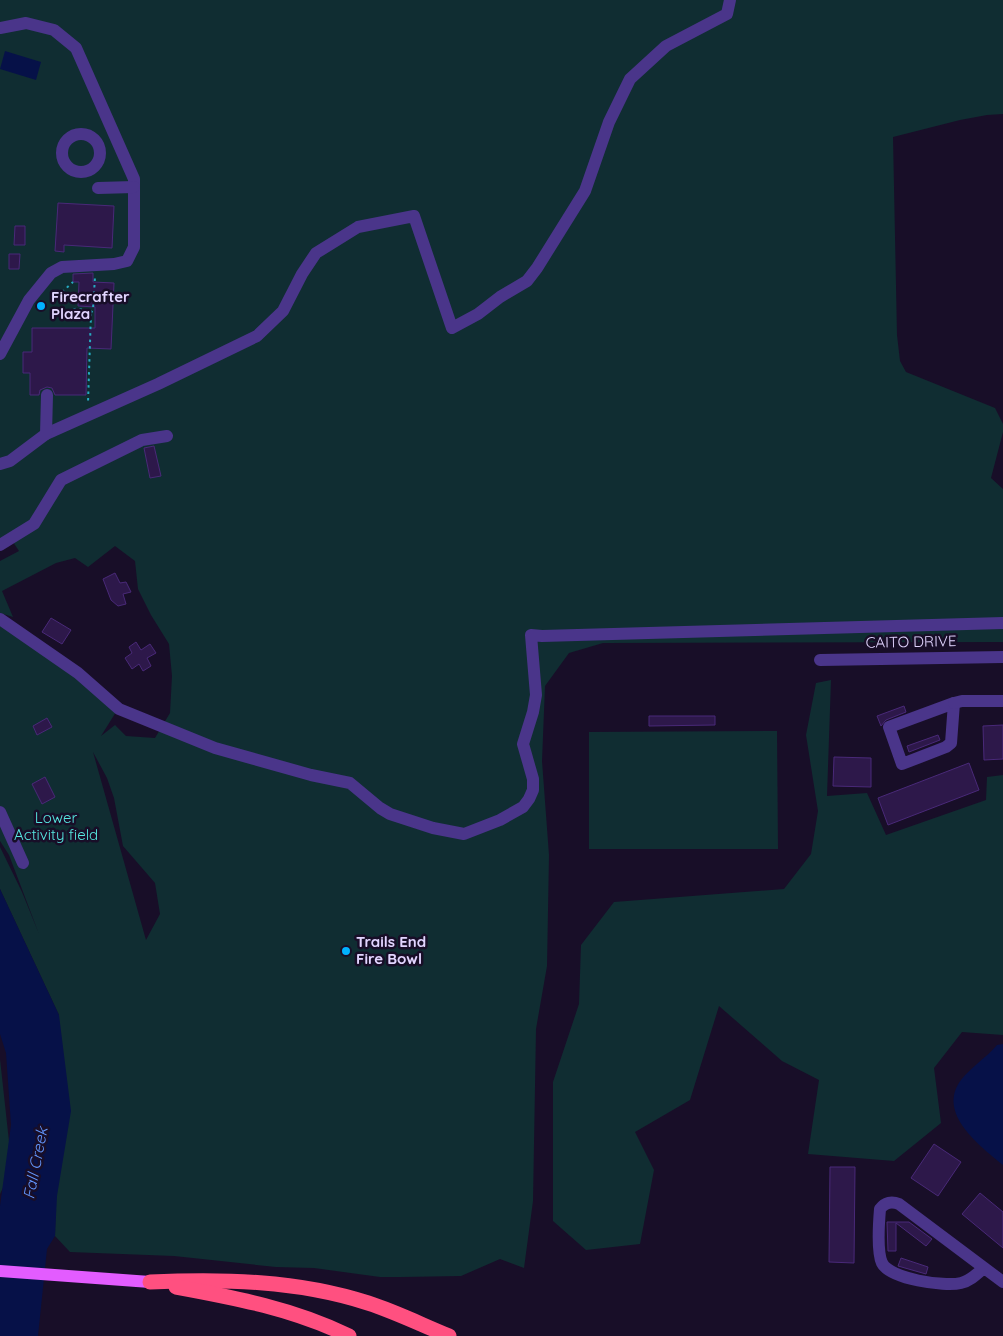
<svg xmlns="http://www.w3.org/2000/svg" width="1003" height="1336" font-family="Quicksand,sans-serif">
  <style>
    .green { fill: #102d32; fill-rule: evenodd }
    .water { fill: #061148 }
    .building { fill: #2d184a; stroke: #492978 }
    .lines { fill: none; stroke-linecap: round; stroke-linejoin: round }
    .path { stroke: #26abc1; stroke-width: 2; stroke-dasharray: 2.5 4; stroke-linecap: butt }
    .minor { stroke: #4a358a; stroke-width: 12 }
    .major { stroke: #e35cff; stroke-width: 12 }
    .highway { stroke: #ff5080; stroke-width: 15 }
    .poi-dot { fill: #01b2ff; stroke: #180e28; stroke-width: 2 }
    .labels { text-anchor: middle; stroke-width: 5; stroke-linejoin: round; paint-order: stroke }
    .poi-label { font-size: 15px; font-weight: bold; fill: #e2d5ff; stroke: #180e28; text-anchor: start }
    .street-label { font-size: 15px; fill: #e2d5ff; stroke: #180e28 }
    .park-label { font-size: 15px; fill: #57e8e1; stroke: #180e28 }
    .water-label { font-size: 16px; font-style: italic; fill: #6397ff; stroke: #180e28 }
  </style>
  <rect width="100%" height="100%" fill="#180e28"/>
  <g class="green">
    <path d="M0 0H1003V114L987 115 960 120 893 137 897 335 900 361 906 372 995 408 1003 424V432L991 478 1003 489V642L603 643 569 653 545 686 542 761 549 855 547 966 536 1029 533 1201 524 1268 500 1259 461 1276 401 1277H380L314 1268 276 1267 174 1256 70 1252 55 1236 59 1015 0 889V847L22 892 39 934 9 855 0 841V620L79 674 116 712 101 736 115 725 126 736 155 738 170 713 172 676 169 644 151 615 138 589 135 561 115 546 88 567 75 558 56 563 2 591 13 617 0 613V561L19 551 11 539H0ZM93 752 107 778 114 798 123 846 155 883 160 914 146 940Z"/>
    <polygon points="831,680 827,796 867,793 886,835 986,800 987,777 1003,775 1003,1035 962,1032 934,1068 941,1123 894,1161 808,1154 819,1080 782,1061 719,1006 690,1100 635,1132 654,1170 640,1244 586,1250 553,1221 553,1082 579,1004 581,945 614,902 784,889 811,854 818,811 806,735 816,683"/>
    <polygon points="777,731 778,849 589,849 589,732"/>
    <polygon points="0,1059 12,1169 0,1194"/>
  </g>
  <g class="water">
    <polygon points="5,51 41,62 36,80 0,69"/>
    <polygon points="0,889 59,1015 71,1111 57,1196 55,1236 47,1249 38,1336 0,1336 0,1206 11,1125 6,1053 0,1034"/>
    <path d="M1003 1044V1165C980 1146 936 1113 961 1080 971 1067 986 1058 997 1045Z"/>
  </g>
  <g class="building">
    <polygon points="58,203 114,206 112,248 64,245 64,252 55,251"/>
    <polygon points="15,226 25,226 25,245 14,245"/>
    <polygon points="9,254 20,254 19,269 9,269"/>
    <polygon points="93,273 93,282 114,283 111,349 87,348 86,395 55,395 52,388 47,387 40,390 39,395 30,395 30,373 23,373 23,352 32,352 32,328 95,328 95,307 78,306 79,282 73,282 73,274"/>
    <polygon points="154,446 161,476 150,478 144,448"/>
    <polygon points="115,573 120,583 126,582 131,592 123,594 126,604 118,606 111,600 103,579"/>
    <polygon points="51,618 71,630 62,644 42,632"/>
    <polygon points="136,642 141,650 150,644 156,653 147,658 151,666 143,671 139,664 132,669 125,658 132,653 129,647"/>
    <polygon points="904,706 906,712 886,720 881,726 877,716"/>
    <polygon points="649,716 715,716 715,725 649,726"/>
    <polygon points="47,718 52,727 37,735 33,726"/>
    <polygon points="1003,725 1003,759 984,760 983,726"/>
    <polygon points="938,735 940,740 909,752 907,746"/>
    <polygon points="834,757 871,758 871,787 833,786"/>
    <polygon points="969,763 979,790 888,825 878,798"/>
    <polygon points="45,777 55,797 42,804 32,784"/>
    <polygon points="934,1144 961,1162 938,1196 911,1178"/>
    <polygon points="830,1167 855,1167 854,1263 829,1262"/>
    <polygon points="980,1193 1003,1212 1003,1248 962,1214"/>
    <polygon points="887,1222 909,1222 932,1239 926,1246 896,1223 896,1251 888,1251"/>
    <polygon points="901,1258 928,1267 926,1274 898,1266"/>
  </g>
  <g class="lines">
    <g class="path">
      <polyline points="62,292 73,282"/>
      <polyline points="91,313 93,309 95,277"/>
      <polyline points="62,316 77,308 91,313 88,403"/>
    </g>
    <g class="minor">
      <polyline points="0,28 26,23 54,30 76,48 134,179 134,247 127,261 114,264 62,267 51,273 29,300 0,354"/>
      <circle cx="81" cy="153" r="19"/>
      <polyline points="98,188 134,187"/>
      <polyline points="46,434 158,384 257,336 283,311 302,274 316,253 358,227 414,216 452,328 478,314 500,297 527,281 537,268 585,191 609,122 630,79 666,46 727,14 730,0"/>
      <polyline points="0,464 10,461 46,434 47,395"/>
      <polyline points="0,545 34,524 61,480 142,440 167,436"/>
      <polyline points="0,619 78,673 119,709 215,748 311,775 350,783 380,808 390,814 433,828 464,834 500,820 523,807 529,799 533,790 533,779 523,744 533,712 536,695 531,635 542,636 1003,623"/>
      <polyline points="820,660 1003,657"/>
      <polygon points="954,703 951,743 946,747 902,764 889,727"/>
      <polyline points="954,703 962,701 1003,701"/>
      <polyline points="0,812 23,863"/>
      <path d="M984 1268C977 1274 970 1281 961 1283 944 1287 890 1279 882 1263 877 1252 879 1221 880 1209 885 1202 892 1201 899 1204L1003 1282"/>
    </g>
    <polyline class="major" points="0,1271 150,1282"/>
    <g class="highway">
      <path d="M150 1282C224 1279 297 1280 368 1303 396 1312 422 1325 449 1336"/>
      <path d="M176 1287C236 1298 294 1309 349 1336"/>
    </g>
  </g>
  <g class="poi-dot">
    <circle cx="41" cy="306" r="5"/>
    <circle cx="346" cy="951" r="5"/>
  </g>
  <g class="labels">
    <g class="poi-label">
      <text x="51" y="302">Firecrafter<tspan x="51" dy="17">Plaza</tspan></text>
      <text x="356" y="947">Trails End<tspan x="356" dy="17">Fire Bowl</tspan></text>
    </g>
    <g class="street-label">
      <text transform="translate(911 642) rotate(-1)" y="5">CAITO DRIVE</text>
    </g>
    <g class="park-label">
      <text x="56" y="823">Lower<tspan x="56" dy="17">Activity field</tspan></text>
    </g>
    <g class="water-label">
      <text transform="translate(35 1163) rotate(-79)" y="6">Fall Creek</text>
    </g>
  </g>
</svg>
